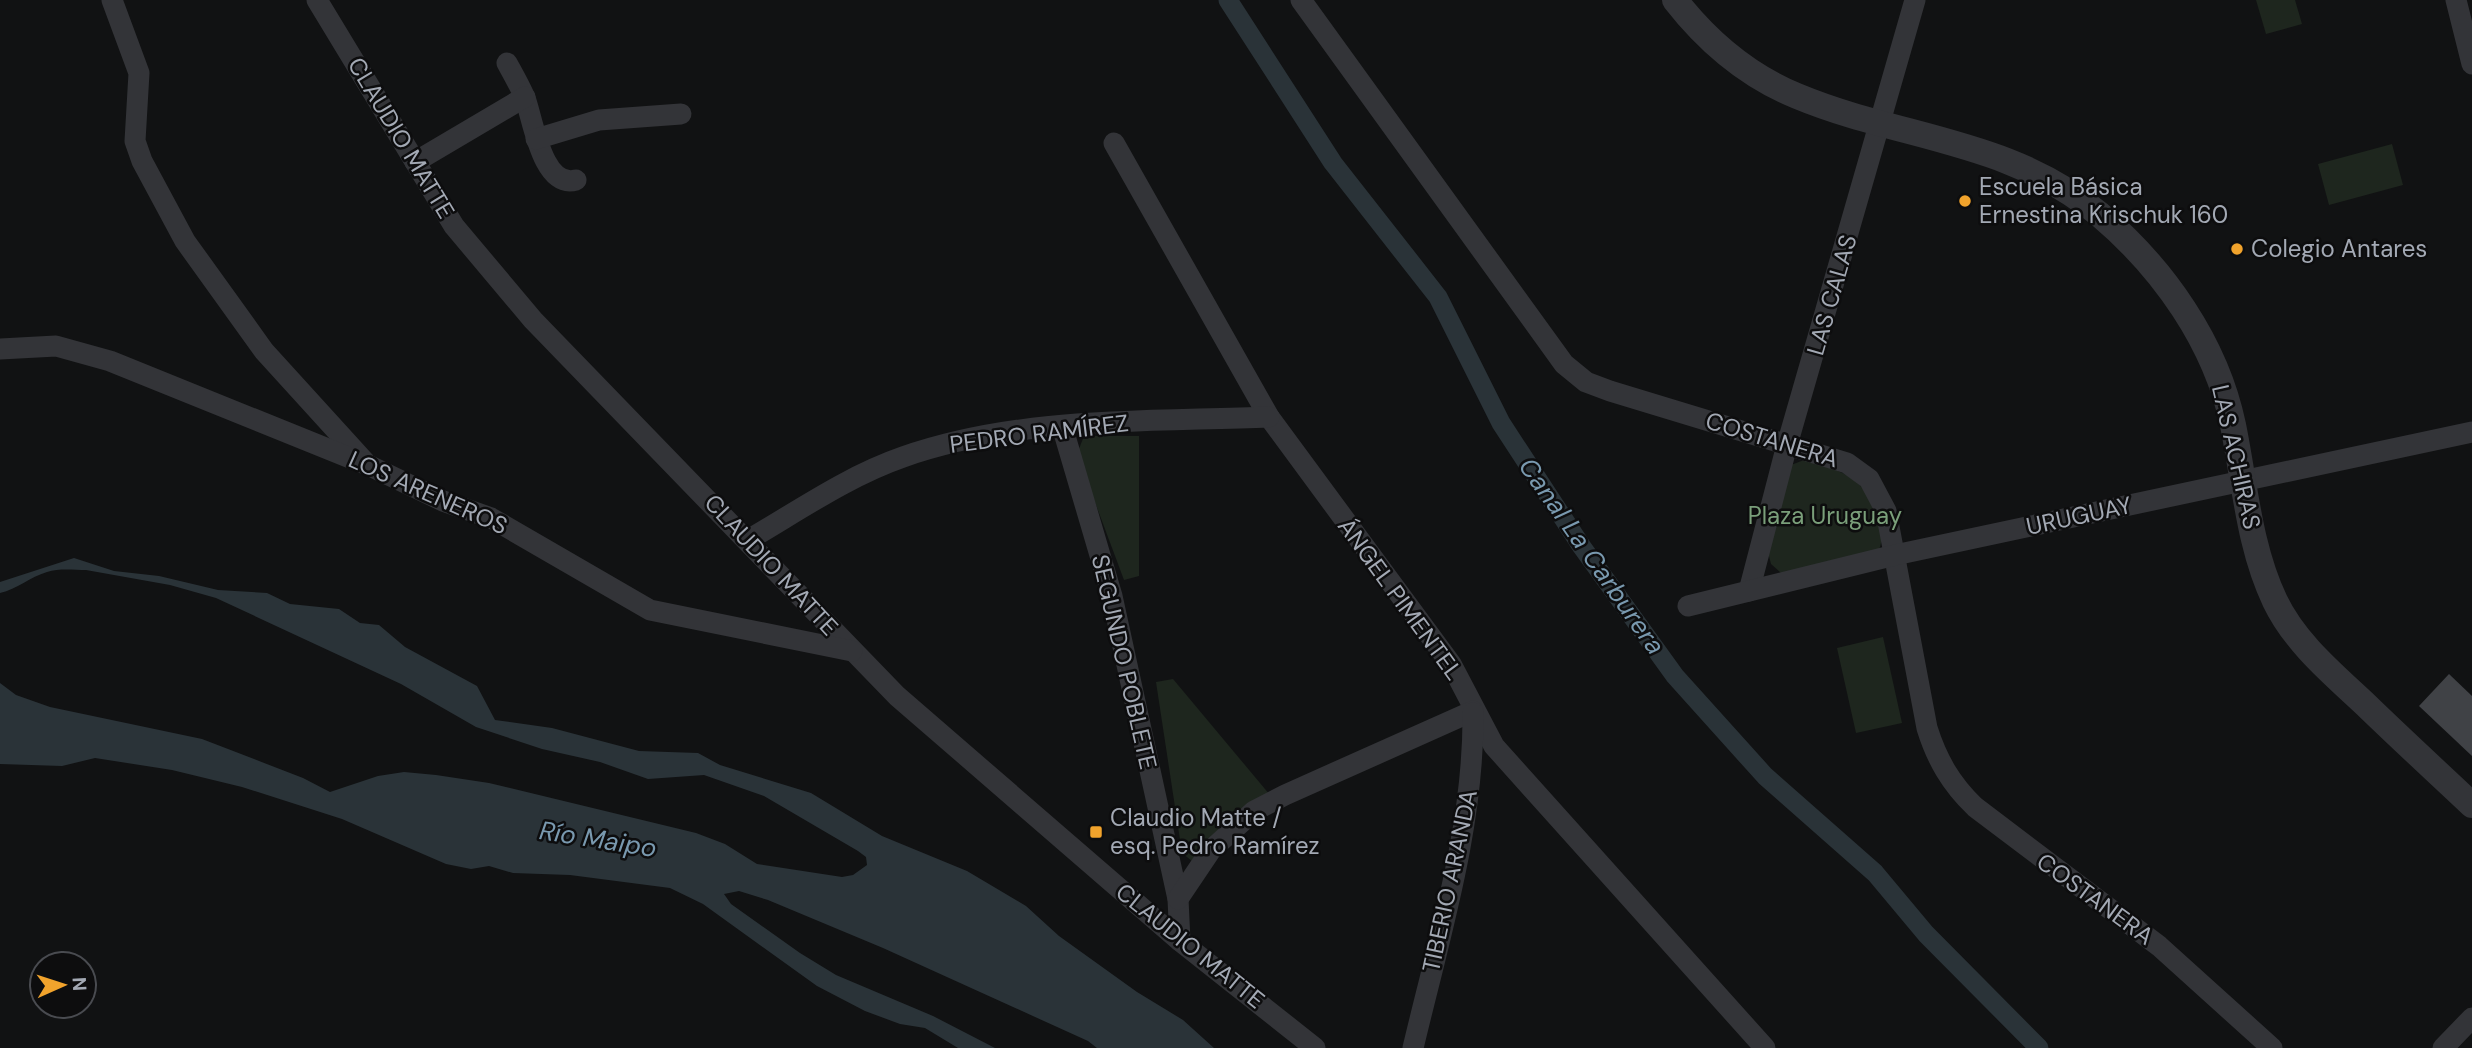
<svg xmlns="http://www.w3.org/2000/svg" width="2472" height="1048" font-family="'DM Sans',sans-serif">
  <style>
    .green { fill: #1e261e }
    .water { fill: #2a3338 }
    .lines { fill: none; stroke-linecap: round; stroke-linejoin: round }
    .canal { stroke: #2a3338; stroke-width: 19 }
    .building { fill: #404246 }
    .minor { stroke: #333438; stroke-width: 21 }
    .tertiary { stroke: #333438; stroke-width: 26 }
    .poi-dot { fill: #f1a32c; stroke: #0d0d0e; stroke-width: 2.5 }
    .labels { text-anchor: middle; stroke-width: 5; stroke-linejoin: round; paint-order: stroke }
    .street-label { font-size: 24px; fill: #a3a9b4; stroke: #0d0d0e }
    .poi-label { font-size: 24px; fill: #a3a9b4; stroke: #0d0d0e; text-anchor: start }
    .park-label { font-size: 24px; fill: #7a9f7a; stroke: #0d0d0e }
    .water-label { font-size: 26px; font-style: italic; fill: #7999af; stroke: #0d0d0e }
  </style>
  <rect width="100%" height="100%" fill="#111213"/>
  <g class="green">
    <polygon points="2256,0 2295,0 2302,24 2266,34"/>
    <polygon points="2392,144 2403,185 2329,205 2318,164"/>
    <polygon points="1084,436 1139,436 1139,576 1124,580 1077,454"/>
    <path d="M1804 460C1845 473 1865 475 1878 520 1881 533 1884 539 1878 552L1781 573 1771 564 1768 552 1791 465Z"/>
    <polygon points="1883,637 1902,723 1856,733 1837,648"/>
    <polygon points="1173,679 1270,795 1192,861 1182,853 1156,682"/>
  </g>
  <path class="water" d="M74 558 114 571 159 576 218 590 267 593 290 604 339 609 360 623 379 625 405 647 477 686 495 720 552 728 639 751 698 753 720 765 811 793 882 836 967 871 1026 906 1059 936 1137 992 1183 1020 1214 1048H1097L1088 1041 883 948 768 900 739 891 724 894 731 904 800 953 836 975 933 1016 995 1048H958L925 1028 900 1024 865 1011 817 986 703 904 670 888 570 875 513 873 489 866 471 869 446 864 342 819 242 787 172 770 95 758 62 766 0 764V683L16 695 50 707 202 739 303 778 330 792 378 776 404 772 436 775 489 783 696 833 725 844 757 864 842 877 853 875 867 865 866 857 858 851 764 796 704 775 648 779 600 762 542 749 476 727 401 684 216 598 170 585 86 570C74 570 59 568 47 572 30 577 17 589 0 593V582Z"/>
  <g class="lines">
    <polyline class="canal" points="1228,0 1333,163 1438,297 1501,423 1582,547 1675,676 1765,776 1875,873 1926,934 2039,1048"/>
  </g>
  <polygon class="building" points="2449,674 2472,696 2472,756 2419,706"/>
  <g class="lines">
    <g class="minor">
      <polyline points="112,0 139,73 135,141 142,161 185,241 264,351 365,462"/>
      <polyline points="317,0 454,226 533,320 897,696 1180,941 1315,1048"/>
      <path d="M1301 0 1564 364 1586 382 1610 391 1847 463 1869 479 1886 511 1927 728C1937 760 1951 784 1975 807L2159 946 2272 1048"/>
      <polyline points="2456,0 2472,64"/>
      <path d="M507 63C513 74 520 86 525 98 533 119 542 189 576 180"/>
      <polyline points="536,139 599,120 681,114"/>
      <polyline points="1114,143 1269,417 1451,664 1494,746 1765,1048"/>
      <polyline points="415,162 525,97"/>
      <polyline points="0,349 56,346 110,361 370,466 443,501 491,518 650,610 852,651"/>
      <polyline points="1062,426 1112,596 1178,899 1180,941"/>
      <path d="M748 540C798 511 848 476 903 457 1020 416 1148 422 1269 417"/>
      <polyline points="1749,591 1787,445 1915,0"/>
      <polyline points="1688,606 1895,555 2472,432"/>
      <polyline points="1178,899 1211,850 1254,811 1285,795 1473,711"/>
      <path d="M1413 1048C1439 938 1474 827 1473 713"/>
      <polyline points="2443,1048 2472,1018"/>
    </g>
    <path class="tertiary" d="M1675 0C1707 41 1748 76 1797 96 1900 139 2009 139 2099 214 2163 268 2216 343 2233 425 2245 484 2249 547 2275 601 2295 643 2333 674 2366 705 2401 739 2437 772 2472 805"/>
  </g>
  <g class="poi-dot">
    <circle cx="1965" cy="201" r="7"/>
    <circle cx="2237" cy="249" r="7"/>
    <rect x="1089" y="825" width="14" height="14" rx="3.5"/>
  </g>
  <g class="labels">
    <g class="street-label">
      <text transform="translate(401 138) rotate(59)" y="8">CLAUDIO MATTE</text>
      <text transform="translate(1832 295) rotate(-74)" y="8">LAS CALAS</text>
      <text transform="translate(1039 434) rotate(-7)" y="8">PEDRO RAMÍREZ</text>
      <text transform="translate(1772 440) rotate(17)" y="8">COSTANERA</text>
      <text transform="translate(2236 457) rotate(77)" y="8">LAS ACHIRAS</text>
      <text transform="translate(428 493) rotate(24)" y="8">LOS ARENEROS</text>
      <text transform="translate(2079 516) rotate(-12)" y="8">URUGUAY</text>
      <text transform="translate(771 565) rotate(47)" y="8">CLAUDIO MATTE</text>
      <text transform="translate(1400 599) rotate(54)" y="8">ÁNGEL PIMENTEL</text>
      <text transform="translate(1124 662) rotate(77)" y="8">SEGUNDO POBLETE</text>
      <text transform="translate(1450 881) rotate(-78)" y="8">TIBERIO ARANDA</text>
      <text transform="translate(2095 899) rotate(36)" y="8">COSTANERA</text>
      <text transform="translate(1190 946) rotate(39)" y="8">CLAUDIO MATTE</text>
    </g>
    <g class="poi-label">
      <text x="1979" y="195">Escuela Básica<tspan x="1979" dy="28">Ernestina Krischuk 160</tspan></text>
      <text x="2251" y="257">Colegio Antares</text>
      <text x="1110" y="826">Claudio Matte /<tspan x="1110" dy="28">esq. Pedro Ramírez</tspan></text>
    </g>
    <g class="park-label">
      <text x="1825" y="524">Plaza Uruguay</text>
    </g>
    <g class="water-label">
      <text transform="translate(1592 556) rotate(55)" y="9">Canal La Carburera</text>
      <text transform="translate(598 839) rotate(9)" y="9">Río Maipo</text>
    </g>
  </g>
  <g transform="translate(63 985) rotate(87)"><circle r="33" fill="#0d0d0e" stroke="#494b50" stroke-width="2"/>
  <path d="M0-5L12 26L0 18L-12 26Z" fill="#f1a32c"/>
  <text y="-10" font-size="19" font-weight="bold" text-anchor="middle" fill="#a3a9b4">N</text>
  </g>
</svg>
